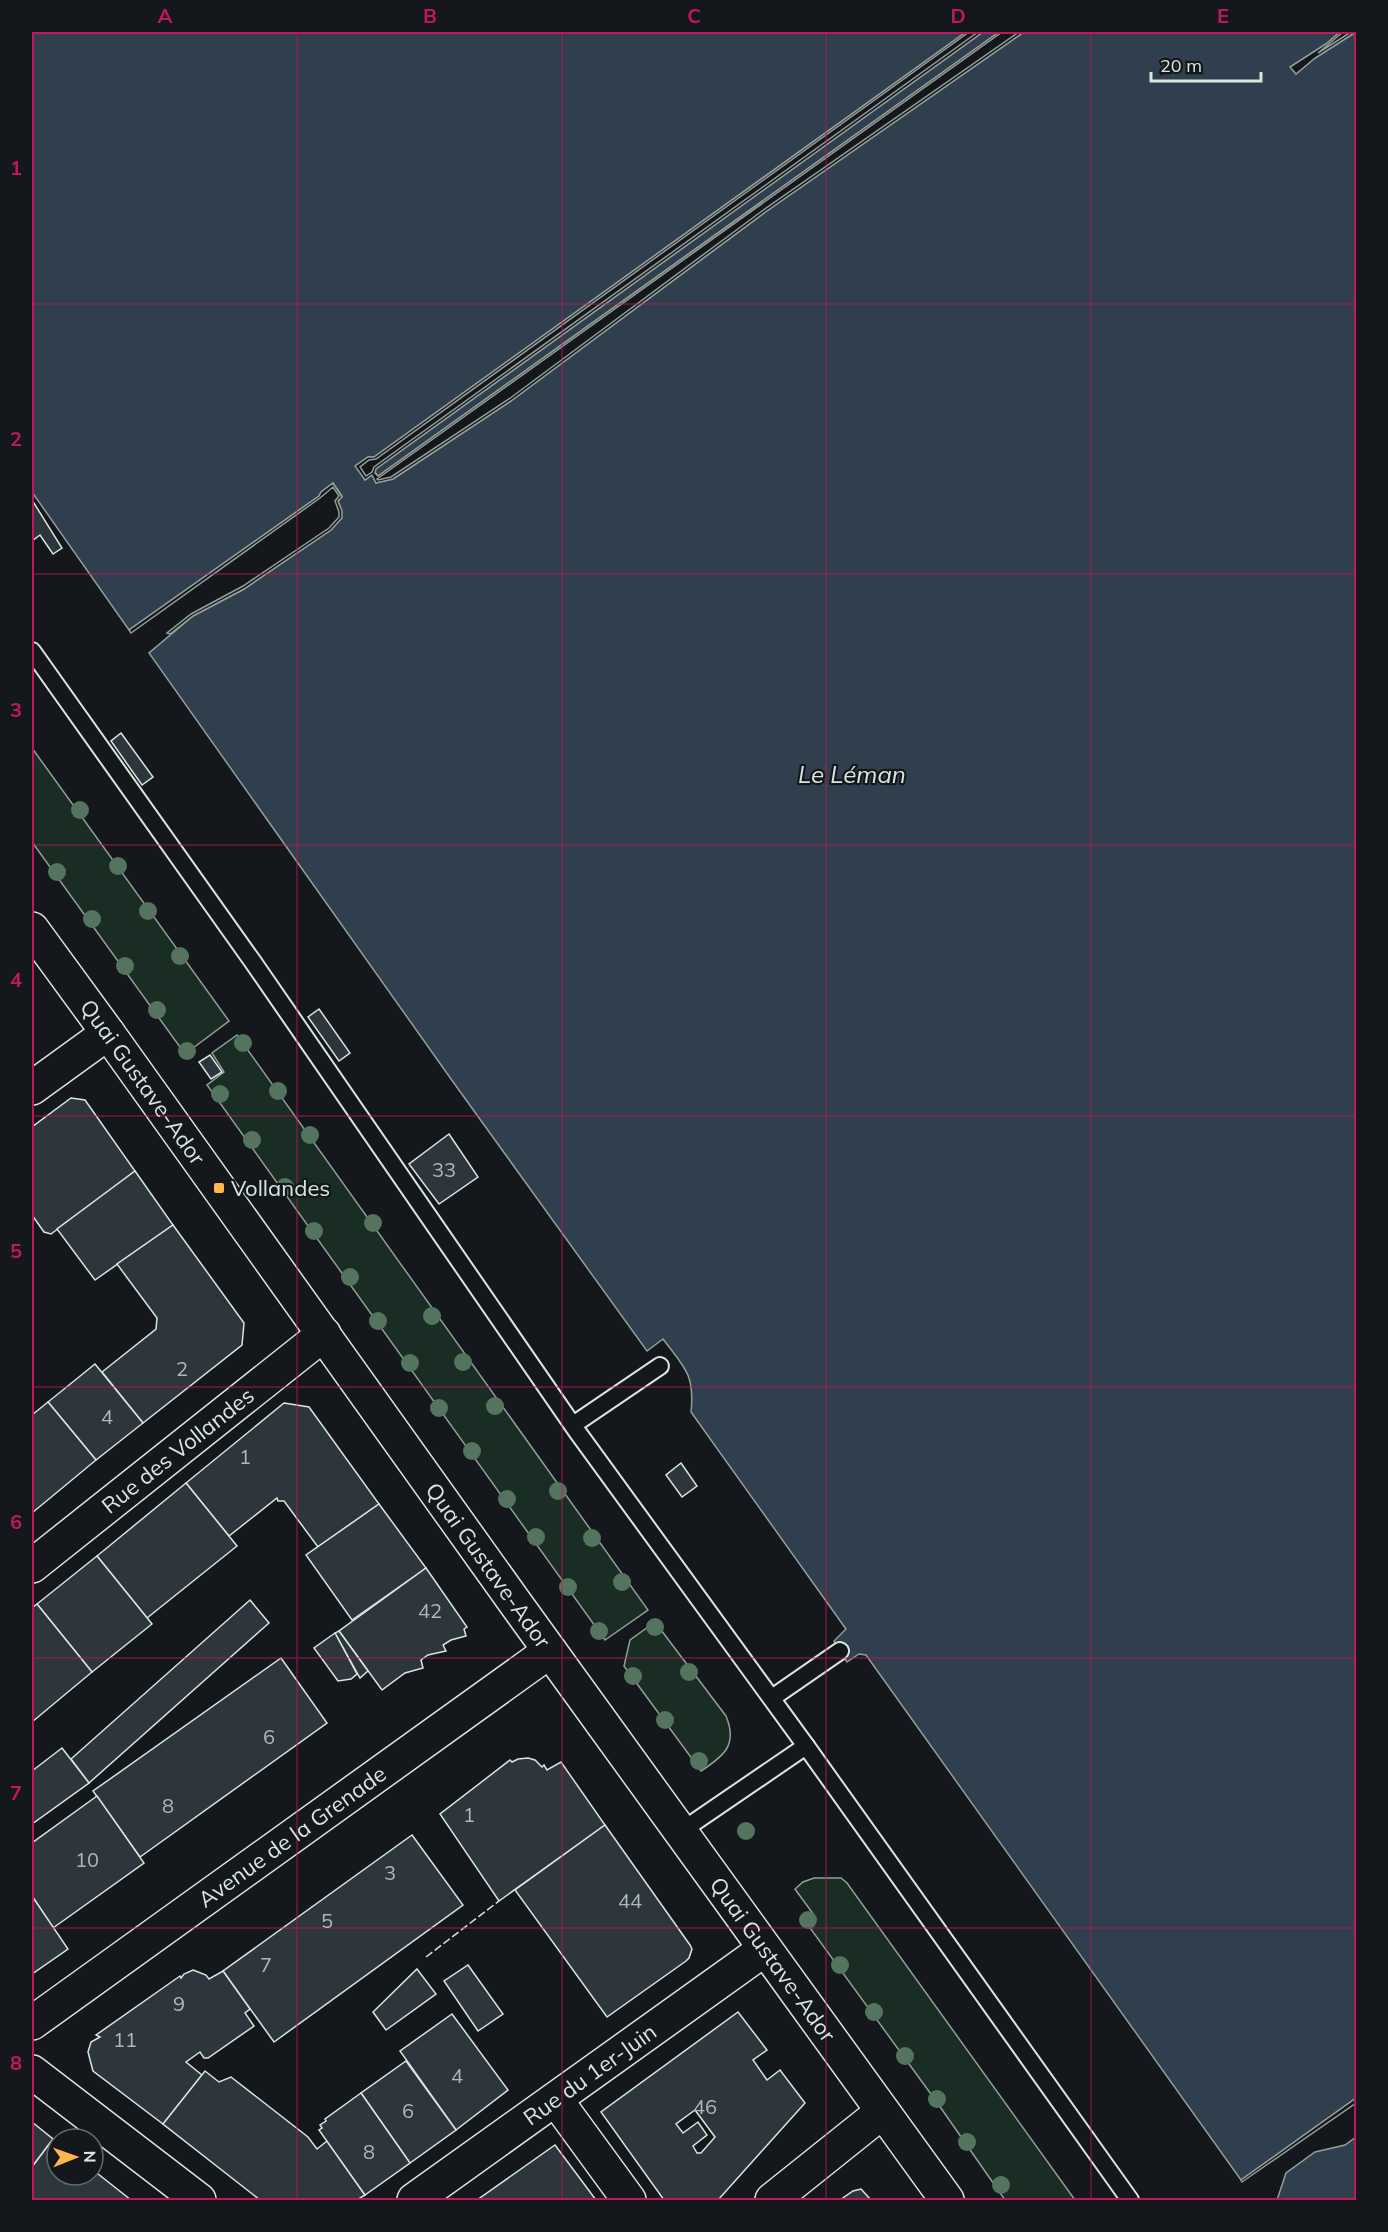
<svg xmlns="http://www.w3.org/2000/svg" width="1388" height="2232" font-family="Mulish,sans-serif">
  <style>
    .green { fill: #1a2d24; stroke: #939e99; stroke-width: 1.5 }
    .water { fill: #2f3f4d; stroke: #939e99; stroke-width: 1.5 }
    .pier { fill: #14181c; stroke: #939e99; stroke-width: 1.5 }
    .building { fill: #2c363c; stroke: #d8e6dc; stroke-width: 1.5; fill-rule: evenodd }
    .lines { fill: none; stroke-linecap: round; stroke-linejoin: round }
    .lane-casing { stroke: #d8e6dc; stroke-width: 20 }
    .street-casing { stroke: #d8e6dc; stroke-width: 36 }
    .secondary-casing { stroke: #d8e6dc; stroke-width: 36 }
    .primary-casing { stroke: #d8e6dc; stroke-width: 36 }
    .lane { stroke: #14181c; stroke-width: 16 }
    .street { stroke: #14181c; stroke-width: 33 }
    .secondary { stroke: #14181c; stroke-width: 33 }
    .primary { stroke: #14181c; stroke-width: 33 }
    .fence { stroke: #d8e6dc; stroke-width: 1.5; stroke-dasharray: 8 3; stroke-linecap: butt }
    .tree { fill: #55745f }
    .grid { fill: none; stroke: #c2185b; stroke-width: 1.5; stroke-opacity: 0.55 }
    .poi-dot { fill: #ffb74d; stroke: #14181c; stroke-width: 2 }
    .labels { text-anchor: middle; stroke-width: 4.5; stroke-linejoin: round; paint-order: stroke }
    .number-label { font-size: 20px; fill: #adbab4 }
    .street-label { font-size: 22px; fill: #d8e6dc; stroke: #14181c }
    .poi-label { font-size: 22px; fill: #d8e6dc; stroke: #14181c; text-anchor: start }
    .water-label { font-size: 24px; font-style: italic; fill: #d8e6dc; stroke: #14181c }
    .neatline { fill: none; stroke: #c2185b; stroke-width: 2 }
    .grid-label { font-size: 20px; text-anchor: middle; font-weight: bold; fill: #c2185b }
  </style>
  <rect width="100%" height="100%" fill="#14181c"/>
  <g class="green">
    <polygon points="32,748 229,1021 185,1054 32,842"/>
    <polygon points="237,1035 648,1610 605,1640 207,1085 224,1072 212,1053"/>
    <path d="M655 1622 726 1716C738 1745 724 1756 701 1771L624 1666 630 1640Z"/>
    <polygon points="814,1878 841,1878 847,1883 1075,2200 1005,2200 936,2101 805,1921 814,1915 795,1889 803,1882"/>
  </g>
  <g class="water">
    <path d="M32 32H966L374 457H368L356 466 365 480 372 475 376 483 393 479 511 401 764 213 1024 32H1340L1326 44 1291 67 1296 74 1315 58 1356 32V2098L1241 2180 866 1655 859 1654 847 1662 834 1641 846 1629 691 1412C695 1374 684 1367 663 1339L647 1351 451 1079 149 653 193 616 244 589 331 530C341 519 344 515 338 501L342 496 333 483 321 492 319 496 129 630 32 492Z"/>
    <polygon points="983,32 999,32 378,476 375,472 375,469"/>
    <polygon points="1356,2137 1356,2200 1277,2200 1286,2173 1315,2152 1345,2145"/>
  </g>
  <g class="pier">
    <polygon points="966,32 969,32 376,459 369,460 360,467 366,476 372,472 374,467 978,32 983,32 376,469 375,473 378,476 999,32 1002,32 377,479 378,480 391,477 509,399 762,211 1019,32 1024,32 764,213 511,401 393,479 376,483 372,475 365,480 355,466 368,457 374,457"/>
    <polygon points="1340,32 1343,32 1318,53 1351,32 1356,32 1315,58 1296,74 1290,67 1326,44"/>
    <polygon points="333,483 342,497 338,501 342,511 342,518 331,530 244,589 193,616 170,634 167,633 191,614 243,586 329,528 339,517 339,512 335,501 339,496 333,487 320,498 131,633 129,630 319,496 321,492"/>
    <polygon points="1356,2098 1356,2103 1242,2182 1241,2180"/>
  </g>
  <g class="building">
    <polygon points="32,500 62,548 53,554 40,535 32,541"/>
    <polygon points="121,733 153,777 142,785 111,741"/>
    <polygon points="319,1009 350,1053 339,1061 308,1017"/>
    <polygon points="210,1055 222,1072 211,1079 199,1062"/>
    <polygon points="71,1098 85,1100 135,1171 51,1234 44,1232 32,1215 32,1127"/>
    <polygon points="449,1134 478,1177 439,1204 409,1164"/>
    <polygon points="135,1171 173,1225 95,1280 57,1229"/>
    <polygon points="173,1225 244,1323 242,1345 143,1423 102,1372 156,1329 157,1318 117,1264"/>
    <polygon points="95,1364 143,1423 96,1460 48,1402"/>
    <polygon points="48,1402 96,1460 32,1513 32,1415"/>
    <polygon points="284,1403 309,1407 379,1504 318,1547 284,1501 278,1501 277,1498 229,1536 186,1483"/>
    <polygon points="681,1463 697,1486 682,1497 666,1475"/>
    <polygon points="186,1483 237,1546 147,1618 97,1556"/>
    <polygon points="379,1504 426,1568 352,1620 306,1555"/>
    <polygon points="97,1556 152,1624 92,1672 37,1604"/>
    <polygon points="426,1568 467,1627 464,1629 466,1636 451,1640 443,1645 446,1651 428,1655 421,1660 423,1668 405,1673 382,1690 339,1631"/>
    <polygon points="250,1600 269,1623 89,1783 71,1759"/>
    <polygon points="37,1604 92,1672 32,1722 32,1608"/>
    <polygon points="339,1631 368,1671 360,1678 335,1633"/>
    <polygon points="335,1633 357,1674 351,1679 338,1681 314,1648"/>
    <polygon points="281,1658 327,1723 140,1857 93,1791"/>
    <polygon points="62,1748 89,1783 32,1824 32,1771"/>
    <polygon points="528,1758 535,1760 542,1767 544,1765 547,1770 561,1762 605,1825 499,1901 440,1814 510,1760 512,1762 518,1759"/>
    <polygon points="97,1796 144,1863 53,1928 32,1896 32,1843"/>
    <polygon points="605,1825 690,1945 692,1949 689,1958 686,1961 607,2017 515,1890"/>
    <polygon points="412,1835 463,1905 274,2042 223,1971"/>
    <polygon points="32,1896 68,1949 32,1974"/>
    <polygon points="468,1965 503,2014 478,2031 444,1981"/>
    <polygon points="417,1969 436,1994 386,2030 373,2012"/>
    <polygon points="193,1970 206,1975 209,1979 223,1971 250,2009 245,2013 254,2026 208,2058 204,2058 200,2052 186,2062 202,2075 163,2124 93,2071 88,2052 91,2042 100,2037 96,2035 180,1976 181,1978 184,1974"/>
    <path d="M738 2012 767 2050 753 2060 767 2080 780 2070 805 2103 718 2200H664L601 2112ZM695 2110 715 2137 701 2153H697L693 2146 707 2135 698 2122 683 2133 676 2124Z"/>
    <polygon points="452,2014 508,2090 456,2130 400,2051"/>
    <polygon points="406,2061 456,2130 410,2163 361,2093"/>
    <polygon points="205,2071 219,2082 231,2077 308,2137 317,2149 327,2141 365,2195 357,2200 260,2200 163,2124"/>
    <polygon points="361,2093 410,2163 365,2195 319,2130 322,2128 320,2125 326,2121 325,2119"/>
    <polygon points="32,2122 53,2139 32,2167"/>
    <polygon points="53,2139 57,2142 57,2175 93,2175 93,2170 131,2200 32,2200 32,2167"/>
    <polygon points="555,2145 596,2200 477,2200"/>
    <polygon points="861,2189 871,2200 840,2200 853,2191"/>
  </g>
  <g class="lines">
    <g class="lane-casing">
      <g id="lane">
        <polyline points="32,651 253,962 576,1430 806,1746 1130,2200"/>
        <polyline points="573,1425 660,1366"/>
        <polyline points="772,1698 840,1651"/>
        <polyline points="680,1832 806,1746"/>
      </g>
    </g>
    <g class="street-casing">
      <g id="street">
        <polyline points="32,1088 108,1033"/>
        <path id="s1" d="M32 1566 324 1334"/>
        <path id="s2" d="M32 2023 550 1651"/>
        <polyline points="556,2100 629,2200"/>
        <path id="s3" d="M414 2200 765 1949"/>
        <polyline points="772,2200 882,2112"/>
      </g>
    </g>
    <g class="secondary-casing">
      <polyline id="secondary" points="32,2072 199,2200"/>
    </g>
    <g class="primary-casing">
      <g id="primary">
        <path id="s4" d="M32 929 108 1033 516 1604 947 2200"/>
      </g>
    </g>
    <use href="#lane" class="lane"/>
    <use href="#street" class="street"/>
    <use href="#secondary" class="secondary"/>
    <use href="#primary" class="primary"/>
    <polyline class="fence" points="426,1957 499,1901"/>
  </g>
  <g class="tree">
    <circle cx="80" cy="810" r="9"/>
    <circle cx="118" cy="866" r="9"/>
    <circle cx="57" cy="872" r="9"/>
    <circle cx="148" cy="911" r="9"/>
    <circle cx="92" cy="919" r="9"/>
    <circle cx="180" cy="956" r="9"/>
    <circle cx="125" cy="966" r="9"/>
    <circle cx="157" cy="1010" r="9"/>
    <circle cx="243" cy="1043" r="9"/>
    <circle cx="187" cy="1051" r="9"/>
    <circle cx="278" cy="1091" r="9"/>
    <circle cx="220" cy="1094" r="9"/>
    <circle cx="310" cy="1135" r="9"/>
    <circle cx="252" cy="1140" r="9"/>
    <circle cx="285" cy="1187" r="9"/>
    <circle cx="373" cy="1223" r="9"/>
    <circle cx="314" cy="1231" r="9"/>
    <circle cx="350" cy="1277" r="9"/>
    <circle cx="432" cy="1316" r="9"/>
    <circle cx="378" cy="1321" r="9"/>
    <circle cx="463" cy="1362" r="9"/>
    <circle cx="410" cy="1363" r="9"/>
    <circle cx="495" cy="1406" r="9"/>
    <circle cx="439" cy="1408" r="9"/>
    <circle cx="472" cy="1451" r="9"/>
    <circle cx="558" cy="1491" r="9"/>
    <circle cx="507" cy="1499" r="9"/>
    <circle cx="536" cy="1537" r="9"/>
    <circle cx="592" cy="1538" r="9"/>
    <circle cx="622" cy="1582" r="9"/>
    <circle cx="568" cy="1587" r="9"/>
    <circle cx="655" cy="1627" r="9"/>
    <circle cx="599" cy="1631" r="9"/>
    <circle cx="689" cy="1672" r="9"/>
    <circle cx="633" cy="1676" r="9"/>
    <circle cx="665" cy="1720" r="9"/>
    <circle cx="699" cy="1761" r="9"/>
    <circle cx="746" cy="1831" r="9"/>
    <circle cx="808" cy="1920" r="9"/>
    <circle cx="840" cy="1965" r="9"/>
    <circle cx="874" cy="2012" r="9"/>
    <circle cx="905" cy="2056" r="9"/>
    <circle cx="937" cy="2099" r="9"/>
    <circle cx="967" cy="2142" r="9"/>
    <circle cx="1001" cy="2185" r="9"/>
  </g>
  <path class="grid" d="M297 32V2200M562 32V2200M826 32V2200M1091 32V2200M32 304H1356M32 574H1356M32 845H1356M32 1116H1356M32 1387H1356M32 1658H1356M32 1928H1356"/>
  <rect class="poi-dot" x="213" y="1182" width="12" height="12" rx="3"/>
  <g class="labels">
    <g class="number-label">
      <text x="444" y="1177">33</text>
      <text x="182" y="1376">2</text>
      <text x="107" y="1424">4</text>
      <text x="245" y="1464">1</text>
      <text x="430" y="1618">42</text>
      <text x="269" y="1744">6</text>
      <text x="168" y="1813">8</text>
      <text x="469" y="1822">1</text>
      <text x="87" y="1867">10</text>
      <text x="390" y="1880">3</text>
      <text x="630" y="1908">44</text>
      <text x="327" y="1928">5</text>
      <text x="266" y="1972">7</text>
      <text x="179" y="2011">9</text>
      <text x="125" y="2047">11</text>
      <text x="457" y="2083">4</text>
      <text x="705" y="2114">46</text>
      <text x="408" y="2118">6</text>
      <text x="369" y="2159">8</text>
    </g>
    <g class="street-label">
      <text dy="8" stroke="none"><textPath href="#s4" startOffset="189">Quai Gustave-Ador</textPath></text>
      <text dy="8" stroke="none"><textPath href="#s1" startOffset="186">Rue des Vollandes</textPath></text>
      <text dy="8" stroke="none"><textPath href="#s4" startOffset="783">Quai Gustave-Ador</textPath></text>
      <text dy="8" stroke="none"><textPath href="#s2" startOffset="320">Avenue de la Grenade</textPath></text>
      <text dy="8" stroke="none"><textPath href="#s4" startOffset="1269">Quai Gustave-Ador</textPath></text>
      <text dy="8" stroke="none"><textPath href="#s3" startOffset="216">Rue du 1er-Juin</textPath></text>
    </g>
    <g class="poi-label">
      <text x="231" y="1196">Vollandes</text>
    </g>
    <g class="water-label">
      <text x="852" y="783">Le Léman</text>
    </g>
  </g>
  <rect width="1388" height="2232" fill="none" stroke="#14181c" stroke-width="66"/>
  <g transform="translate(75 2157) rotate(89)"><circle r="28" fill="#14181c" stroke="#626a69" stroke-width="1.5"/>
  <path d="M0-4.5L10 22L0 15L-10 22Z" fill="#ffb74d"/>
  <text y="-9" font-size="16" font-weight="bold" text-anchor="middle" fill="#d8e6dc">N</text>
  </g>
  <path d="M1151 72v9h110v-9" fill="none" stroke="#d8e6dc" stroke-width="3"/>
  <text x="1160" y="72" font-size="18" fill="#d8e6dc" stroke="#14181c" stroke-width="4.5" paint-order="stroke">20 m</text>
  <rect x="33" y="33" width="1322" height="2166" class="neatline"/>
  <g class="grid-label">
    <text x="165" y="23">A</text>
    <text x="430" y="23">B</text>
    <text x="694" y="23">C</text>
    <text x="958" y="23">D</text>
    <text x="1223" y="23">E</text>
    <text x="16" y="175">1</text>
    <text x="16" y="446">2</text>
    <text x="16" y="717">3</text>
    <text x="16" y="987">4</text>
    <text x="16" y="1258">5</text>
    <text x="16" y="1529">6</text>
    <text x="16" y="1800">7</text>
    <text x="16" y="2070">8</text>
  </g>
</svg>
